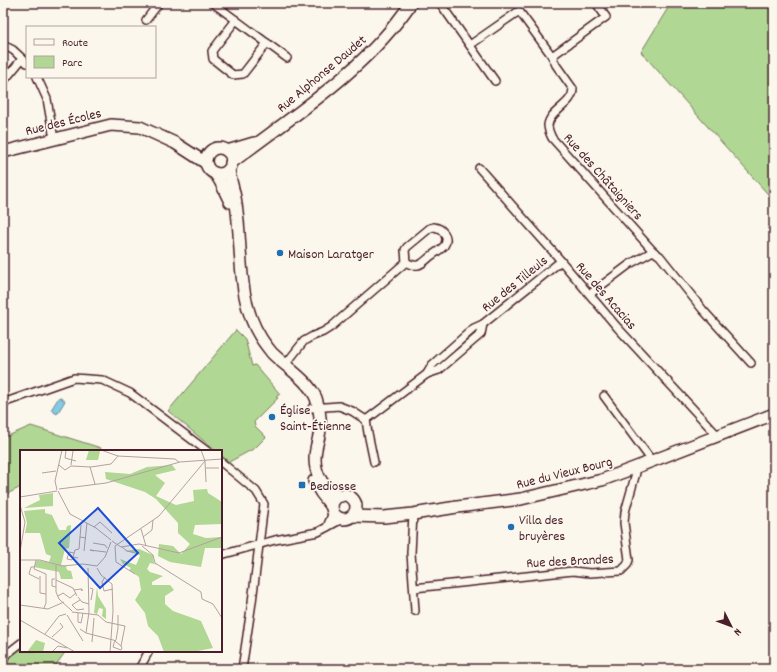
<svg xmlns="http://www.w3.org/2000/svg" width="777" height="672" font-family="Dekko,sans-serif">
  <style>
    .green { fill: #b0d793; stroke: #7d7b5f }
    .water { fill: #82cbe3; stroke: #6c8699 }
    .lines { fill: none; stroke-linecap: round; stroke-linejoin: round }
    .street-casing { stroke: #4a1f2b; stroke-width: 10 }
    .secondary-casing { stroke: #4a1f2b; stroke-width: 14 }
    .street { stroke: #fbf7ec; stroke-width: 7 }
    .secondary { stroke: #fbf7ec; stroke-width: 11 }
    .poi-dot { fill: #1f6fb2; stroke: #fbf7ec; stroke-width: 1.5 }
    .labels { text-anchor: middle; stroke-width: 3.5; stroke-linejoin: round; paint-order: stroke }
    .street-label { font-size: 14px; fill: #4a1f2b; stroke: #fbf7ec }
    .poi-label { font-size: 14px; fill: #4a1f2b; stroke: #fbf7ec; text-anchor: start }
    .inset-road { fill: none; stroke: #b4a19f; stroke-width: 1 }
    .view { fill: #1d4ed8; fill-opacity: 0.15; stroke: #1d4ed8; stroke-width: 2 }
    .inset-edge { fill: none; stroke: #4a1f2b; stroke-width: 2 }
  </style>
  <rect width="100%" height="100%" fill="#fbf7ec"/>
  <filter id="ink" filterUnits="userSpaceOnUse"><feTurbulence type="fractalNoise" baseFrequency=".025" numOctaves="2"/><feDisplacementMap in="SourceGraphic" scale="8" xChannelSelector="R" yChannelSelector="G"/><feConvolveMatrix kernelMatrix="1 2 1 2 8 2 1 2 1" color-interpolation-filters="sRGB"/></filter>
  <g filter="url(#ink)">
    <g class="green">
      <polygon points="671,3 774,3 774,201 641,52"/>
      <polygon points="236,330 245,339 252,366 255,365 280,394 276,397 278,398 254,422 255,426 266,437 255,448 229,462 221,455 221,451 216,451 168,411"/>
      <polygon points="31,426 101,448 100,451 21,451 21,487 3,496 3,438"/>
      <polygon points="21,639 21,651 66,651 53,669 3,669 3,659"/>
    </g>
    <polygon class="water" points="59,397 65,401 57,414 51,410"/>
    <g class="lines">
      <g class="street-casing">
        <g id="street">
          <polyline points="213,3 287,58"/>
          <polyline points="440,3 495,81"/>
          <polyline points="146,20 159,3"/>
          <polyline points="236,20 212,51 213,59 233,75 243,74 267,43"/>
          <polyline points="3,45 13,50 27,63"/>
          <path d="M470 45 519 11 552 56 556 65 573 89C573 105 550 110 548 125 548 130 550 134 552 138L653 251"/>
          <polyline points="552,56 606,17 596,3"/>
          <polyline points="37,77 47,99 54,139"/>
          <polyline points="3,82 22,59"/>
          <polyline points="479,168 556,255 617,327 718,436"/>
          <path d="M434 227C442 228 450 237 444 246 440 250 435 253 431 256 427 259 423 264 418 265 414 266 409 264 406 262L405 250 407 247 430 228Z"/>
          <polyline points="590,294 630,264 653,251 660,256 703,310 751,363"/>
          <polyline points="285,365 304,341 313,336 323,332 331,327 406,262"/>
          <polyline points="427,374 432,365 474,328 483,324 561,261"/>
          <polyline points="604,396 652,461"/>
          <polyline points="3,403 74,378 102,380 130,393 207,451"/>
          <polyline points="312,408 339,406 352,411 366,420 427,374 439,370 481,334 483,324"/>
          <polyline points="366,420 368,433 374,462"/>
          <polyline points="221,462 256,491 264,504 259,545 252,602 242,669"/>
          <polyline points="413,514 411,553 415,611"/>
          <polyline points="327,527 333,512"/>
          <polyline points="221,555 275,540 318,532 342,519"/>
          <polyline points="414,588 573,571 590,573 621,571 627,565 629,560 624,523 625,512 636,473 634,468"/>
          <polyline points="3,657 21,643"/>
          <polyline points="139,669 149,651"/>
        </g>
      </g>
      <g class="secondary-casing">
        <g id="secondary">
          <circle cx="219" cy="161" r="13"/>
          <polyline points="227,151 254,143"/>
          <polyline points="3,152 111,125 140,127 175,143 206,163"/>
          <path d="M231 163C295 114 366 70 411 3"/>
          <path d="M229 169C230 182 235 192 236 204 243 248 236 300 261 338 264 343 268 348 272 353 286 367 308 380 316 398 319 408 321 419 320 428 320 436 317 442 316 449 312 470 321 489 341 496"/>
          <polyline points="215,173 220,181 230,202"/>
          <polyline points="314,481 321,493 332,507"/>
          <circle cx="344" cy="507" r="12"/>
          <polyline points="352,516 384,517 413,514 457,507 521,499 602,480 634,468 774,414"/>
        </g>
      </g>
      <use href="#street" class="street"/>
      <use href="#secondary" class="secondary"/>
    </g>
  </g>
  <g class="poi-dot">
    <circle cx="280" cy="253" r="4"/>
    <circle cx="272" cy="417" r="4"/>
    <rect x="298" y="481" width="8" height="8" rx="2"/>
    <circle cx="511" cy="527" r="4"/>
  </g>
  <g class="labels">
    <g class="street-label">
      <text transform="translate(321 73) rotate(-40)" y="5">Rue Alphonse Daudet</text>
      <text transform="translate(63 121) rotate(-14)" y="5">Rue des Écoles</text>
      <text transform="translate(604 176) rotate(48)" y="5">Rue des Châtaigniers</text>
      <text transform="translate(514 283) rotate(-39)" y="5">Rue des Tilleuls</text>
      <text transform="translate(607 295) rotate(49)" y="5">Rue des Acacias</text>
      <text transform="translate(564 472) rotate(-14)" y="5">Rue du Vieux Bourg</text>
      <text transform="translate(570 560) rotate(-3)" y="5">Rue des Brandes</text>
    </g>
    <g class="poi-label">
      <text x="288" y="258">Maison Laratger</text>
      <text x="280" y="414">Église<tspan x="280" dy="16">Saint-Étienne</tspan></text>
      <text x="310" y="490">Bediosse</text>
      <text x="519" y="524">Villa des<tspan x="519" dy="16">bruyères</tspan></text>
    </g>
  </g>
  <g transform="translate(20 450)">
    <rect width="202" height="202" fill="#fbf7ec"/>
    <path d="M69 0 80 1 78 10H66ZM152 15 156 20 135 25 145 33 136 46 156 55 174 51 173 40 187 39 188 43 202 52V74L175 75 173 84 186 88 202 87V98H185L181 117 150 112 138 106 139 94 153 96 161 104 170 94 158 83V73L136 49 125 42 86 29 85 22 110 24 127 17ZM33 43V56L4 58 20 50 19 45ZM25 59V63L32 65 39 80H46L47 76 51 75 49 98 45 99 41 115 29 112 31 106 26 104 20 83H5L7 73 4 61ZM119 99 133 105 134 113 138 115 130 113 127 119 130 122 143 126 132 132V135H150L154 140 145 146V154L153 161 181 171 193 198 173 202H144L138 186 128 176 125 163 115 150 121 140 119 127 109 120 111 118 103 114 100 109 116 115 120 106 118 103 104 101ZM17 110 46 116 47 120 51 121 53 129H41L39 122 14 117ZM77 137 78 146 86 159V169L82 166 83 159 79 158 77 164 74 163ZM16 190 25 193 23 202H7Z" fill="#b0d793"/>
    <path class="inset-road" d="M46 0 45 8 56 11M81 0 98 6 155 9 159 12M185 11 186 32M39 15 45 20 51 16M51 15 53 1M51 16 71 17 91 14 98 6M70 17 75 34M186 18H199M22 23 36 21M39 39 86 33 160 12 202 9M37 40 35 31 42 0M38 41 50 64 76 78 91 90M0 47 37 41M0 55 5 72 0 102M61 75 60 87 66 88M74 77 80 72 92 83M121 79 126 96M123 87 132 80 133 70M92 91 101 97 119 94 159 103 202 87M73 93 85 95 87 98M122 96 133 105 135 113 181 142 182 149 193 154 202 168M102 97 107 101 119 104M64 101 67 73M74 101 70 100 86 102M53 107 52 110 47 109 49 102 54 103M58 108 53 107 55 100 59 99 60 87M0 110H20L43 116 63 114 77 116M16 110 14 119 26 124V153L24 158M36 115V142L39 149 52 161M77 116 85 107 91 92M14 117H11L9 124 19 129M77 118 81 125 92 134 93 161 90 202M115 124 96 112 95 96 139 66 185 11 181 0M20 126V143L26 144M85 127 82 132 84 141 93 139M35 129H32V136L36 137M36 130 53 138 57 146M70 138 73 139 71 150M54 140 61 139H62V141L61 139M38 146 43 143 50 148 56 143M58 147 62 152 69 154M60 150 52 155 57 160 64 159M0 155 28 159 44 152M52 162 78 165 86 172 105 176 101 196M58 163V172L61 173 63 163M47 165 63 191M0 170 55 202M60 179 66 183 69 162 68 118M66 183 93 190H94L95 191 101 196 102 198 101 200 93 197 94 193 95 191 96 190 98 178V165M25 184 39 166 46 164M32 187 43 177 40 173M72 192 74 168M32 202 38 196 47 198"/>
    <path class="view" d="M78 58 118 103 80 138 39 93Z"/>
    <rect width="202" height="202" class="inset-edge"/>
  </g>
  <rect width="777" height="672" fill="none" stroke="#fbf7ec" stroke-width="16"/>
  <rect x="8" y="8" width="761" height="656" fill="none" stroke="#4a1f2b" stroke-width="1.5" filter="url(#ink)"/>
  <rect x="26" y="26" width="130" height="52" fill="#fbf7ec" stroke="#b4a19f"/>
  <rect x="34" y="39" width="20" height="6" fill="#fbf7ec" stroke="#b4a19f"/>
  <text x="62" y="46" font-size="12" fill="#4a1f2b">Route</text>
  <rect x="34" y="56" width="20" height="12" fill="#b0d793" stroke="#b4a19f"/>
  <text x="62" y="66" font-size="12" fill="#4a1f2b">Parc</text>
  <g transform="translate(731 626) rotate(132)" stroke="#fbf7ec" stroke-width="3" paint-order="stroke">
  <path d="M0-3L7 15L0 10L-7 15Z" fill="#4a1f2b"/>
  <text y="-6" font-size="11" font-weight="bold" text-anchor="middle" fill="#4a1f2b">N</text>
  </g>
</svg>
